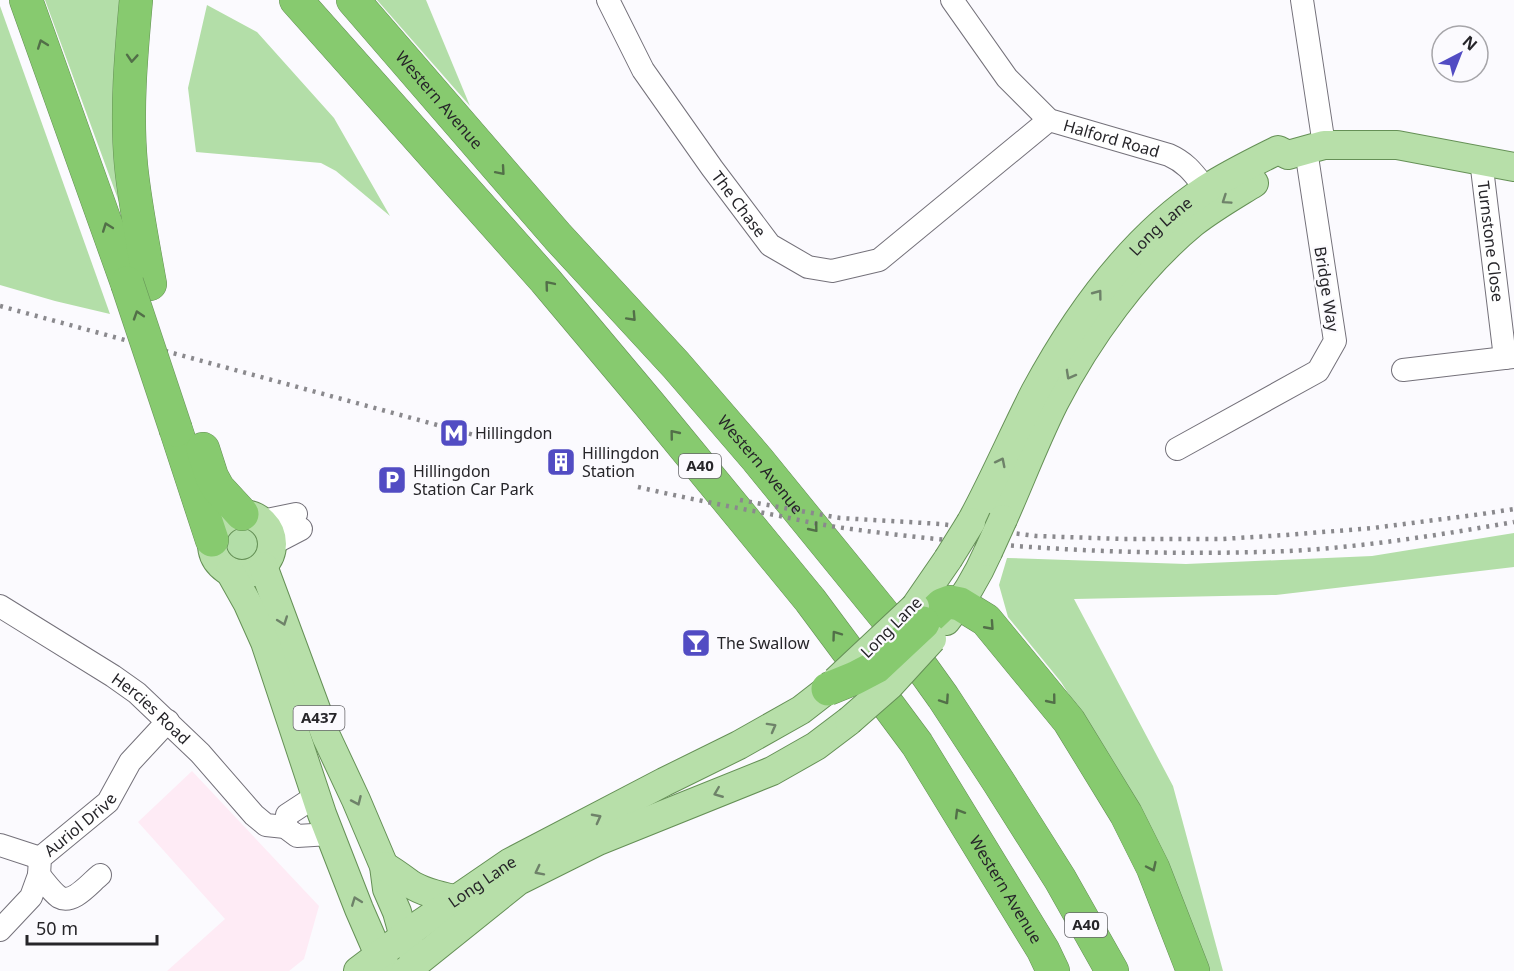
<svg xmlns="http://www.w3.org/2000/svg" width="1514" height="971" font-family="'Noto Sans',sans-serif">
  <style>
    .commercial { fill: #feebf5 }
    .green { fill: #b3dea8 }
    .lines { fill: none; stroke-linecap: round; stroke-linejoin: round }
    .minor-casing { stroke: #74717a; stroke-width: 24 }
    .major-casing { stroke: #659056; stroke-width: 30 }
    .highway-casing { stroke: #659056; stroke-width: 34 }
    .minor { stroke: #fff; stroke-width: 22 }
    .major { stroke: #b7dfa9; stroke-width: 28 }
    .highway { stroke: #87ca6f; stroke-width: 33 }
    .rail { stroke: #8a898d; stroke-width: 4.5; stroke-dasharray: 3 6; stroke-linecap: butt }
    .major-bridge-casing { stroke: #659056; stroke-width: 30; stroke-linecap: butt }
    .highway-bridge-casing { stroke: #659056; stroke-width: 34; stroke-linecap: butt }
    .major-bridge { stroke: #b7dfa9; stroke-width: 28 }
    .highway-bridge { stroke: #87ca6f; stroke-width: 33 }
    .oneway { stroke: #526f48 }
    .oneway2 { stroke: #6e8269 }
    .labels { text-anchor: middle; stroke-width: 4.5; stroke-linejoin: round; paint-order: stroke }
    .shield { fill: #fbfafe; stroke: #666569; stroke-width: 1.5 }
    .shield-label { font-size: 15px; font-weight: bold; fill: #262529 }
    .street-label { font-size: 16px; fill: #262529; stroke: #fbfafe }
    .poi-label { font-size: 16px; fill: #262529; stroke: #fbfafe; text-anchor: start }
  </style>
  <rect width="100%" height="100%" fill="#fbfafe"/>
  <polygon class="commercial" points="192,771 319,906 304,959 289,971 167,971 225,919 138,822"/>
  <g class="green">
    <polygon points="45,0 121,0 117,36 119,202"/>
    <polygon points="377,0 426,0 470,106"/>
    <polygon points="207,5 257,32 334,118 390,216 336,171 321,163 196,152 188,88"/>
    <polygon points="0,6 110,314 55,301 0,285"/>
    <circle cx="242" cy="544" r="17"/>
    <polygon points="1514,533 1514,567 1276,595 1074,599 1173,786 1223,971 1209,971 1199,941 1141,807 1061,682 1008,617 999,585 1007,558 1186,564 1372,556"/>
  </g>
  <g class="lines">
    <g class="minor-casing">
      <g id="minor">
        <path id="s1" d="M608 0 643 70 712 168 770 245 808 267 832 271 879 260 1049 120"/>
        <path id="s2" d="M952 0 1007 78 1049 120 1169 155C1187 163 1194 174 1206 189"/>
        <polyline points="1302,0 1324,145"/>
        <path id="s3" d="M1481 160 1505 358"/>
        <polyline points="1403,370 1514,357"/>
        <polyline points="1177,449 1318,371 1335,341 1306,150"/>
        <polyline points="262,521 296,514"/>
        <polyline points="272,549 278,541 301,529"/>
        <path id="s4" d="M0 606 113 676 137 693 200 753 254 815 266 825 285 827 297 836 330 834"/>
        <polyline points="285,827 287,815 316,796"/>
        <polyline points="0,845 40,858"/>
        <path d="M39 875C45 882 52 892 59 897 73 905 90 883 100 875"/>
        <path id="s5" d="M0 930 31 897 39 875 40 858 108 802 130 762 168 721"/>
      </g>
    </g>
    <g class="major-casing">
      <g id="major">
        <circle cx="242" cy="544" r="30"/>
        <path d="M1003 519C1020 481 1035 441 1054 403 1087 339 1137 269 1193 223 1212 208 1233 196 1254 183"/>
        <path id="s6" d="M971 522C994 480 1013 435 1035 392 1076 316 1133 237 1206 189 1229 174 1254 162 1278 150L1288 155 1324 145H1397L1514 167"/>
        <polyline points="263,566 326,736 356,800 384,866 387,889 397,912 404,937 412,951"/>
        <polyline points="230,572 248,604 265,642 322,814 359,909 379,955 388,971"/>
        <polyline points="915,607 948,559"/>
        <path d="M946 621C963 600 977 577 988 552"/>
        <path d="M384 866C393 871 401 877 409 883 422 892 440 896 455 899"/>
        <path id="s7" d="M358 971 423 922 509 863 664 782 739 745 801 710 828 689"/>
        <polyline points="406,971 518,881 598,841 772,771 816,746 849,721"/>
      </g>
    </g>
    <g class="highway-casing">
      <g id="highway">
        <polyline points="26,0 127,283"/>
        <path d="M136 0C131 55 126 111 131 165 135 205 143 244 150 284"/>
        <path id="s8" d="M296 0 545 280 650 405 810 600 917 744 1043 950 1053 971"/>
        <path id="s9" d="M353 0 558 237 676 365 757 459 885 616 943 697 998 781 1060 879 1112 971"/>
        <polyline points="176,430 212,540"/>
        <polyline points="203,449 212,477 218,488 242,514"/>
        <polyline points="923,623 942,605 950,602 960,604 986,620 1069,721 1126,814 1153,868 1193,971"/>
      </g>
    </g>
    <use href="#minor" class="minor"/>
    <use href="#major" class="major"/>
    <use href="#highway" class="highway"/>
    <g class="rail">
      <polyline points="0,306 485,438"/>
      <path d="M638 487C685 498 732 507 780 516 803 521 827 526 851 529 996 548 1143 557 1289 551 1364 547 1440 535 1514 522"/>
      <polyline points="740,500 840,518 941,524 1036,536 1123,539 1222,539 1286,535 1373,528 1482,514 1514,509"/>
    </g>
    <g class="major-bridge-casing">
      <g id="major-bridge">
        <polyline points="988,552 1003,519"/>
        <polyline points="948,559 971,522"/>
        <polyline points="836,681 915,607"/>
        <polyline points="849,721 889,686 932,639"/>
      </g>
    </g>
    <g class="highway-bridge-casing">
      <g id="highway-bridge">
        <polyline points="127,283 176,430"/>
        <polyline points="828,689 855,678 876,667 923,623"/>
      </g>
    </g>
    <use href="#major-bridge" class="major-bridge"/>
    <use href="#highway-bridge" class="highway-bridge"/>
  </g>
  <defs><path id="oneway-chevron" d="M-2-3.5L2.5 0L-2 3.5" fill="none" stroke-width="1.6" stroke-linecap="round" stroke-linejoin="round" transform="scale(1.5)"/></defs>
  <g class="oneway">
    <use href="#oneway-chevron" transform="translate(42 44) rotate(-110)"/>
    <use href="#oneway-chevron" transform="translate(132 58) rotate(94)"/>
    <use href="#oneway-chevron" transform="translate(501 171) rotate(49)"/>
    <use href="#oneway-chevron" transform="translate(107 227) rotate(-110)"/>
    <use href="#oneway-chevron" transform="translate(549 285) rotate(-130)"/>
    <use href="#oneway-chevron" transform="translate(138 315) rotate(-108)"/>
    <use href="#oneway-chevron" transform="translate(632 317) rotate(47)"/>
    <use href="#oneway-chevron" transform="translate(674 434) rotate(-129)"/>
    <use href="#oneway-chevron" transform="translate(814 528) rotate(51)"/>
    <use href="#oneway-chevron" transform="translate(990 626) rotate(48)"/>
    <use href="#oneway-chevron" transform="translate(836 635) rotate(-126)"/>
    <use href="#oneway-chevron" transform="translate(945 700) rotate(56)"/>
    <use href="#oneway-chevron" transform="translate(1052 700) rotate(51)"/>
    <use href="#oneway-chevron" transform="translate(959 813) rotate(-121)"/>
    <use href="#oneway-chevron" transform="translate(1152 867) rotate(65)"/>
  </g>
  <g class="oneway2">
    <use href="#oneway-chevron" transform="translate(1226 200) rotate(146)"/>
    <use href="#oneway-chevron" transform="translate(1098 294) rotate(-53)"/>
    <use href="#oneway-chevron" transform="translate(1070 375) rotate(119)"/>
    <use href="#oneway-chevron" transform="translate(1001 462) rotate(-63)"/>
    <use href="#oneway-chevron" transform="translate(283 621) rotate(70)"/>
    <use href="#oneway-chevron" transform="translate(772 727) rotate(-29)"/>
    <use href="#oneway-chevron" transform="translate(718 793) rotate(158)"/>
    <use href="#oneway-chevron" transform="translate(357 801) rotate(66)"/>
    <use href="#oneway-chevron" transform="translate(597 818) rotate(-28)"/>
    <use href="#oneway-chevron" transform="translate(539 871) rotate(153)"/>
    <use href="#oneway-chevron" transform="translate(356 901) rotate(-111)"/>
  </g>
  <defs>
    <g id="metro-square" transform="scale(1.5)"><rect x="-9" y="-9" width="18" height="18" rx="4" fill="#524cc3" stroke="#fbfafe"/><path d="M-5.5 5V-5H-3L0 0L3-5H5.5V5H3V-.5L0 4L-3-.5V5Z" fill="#fff"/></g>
    <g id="building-square" transform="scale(1.5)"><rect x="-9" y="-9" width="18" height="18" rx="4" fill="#524cc3" stroke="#fbfafe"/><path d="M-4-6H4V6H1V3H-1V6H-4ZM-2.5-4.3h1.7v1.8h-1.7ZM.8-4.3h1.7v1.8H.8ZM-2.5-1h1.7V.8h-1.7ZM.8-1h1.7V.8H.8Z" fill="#fff"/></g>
    <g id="parking-square" transform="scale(1.5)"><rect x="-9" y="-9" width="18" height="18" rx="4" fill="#524cc3" stroke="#fbfafe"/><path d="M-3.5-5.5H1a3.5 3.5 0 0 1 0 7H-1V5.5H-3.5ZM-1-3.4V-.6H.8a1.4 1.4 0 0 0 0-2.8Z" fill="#fff"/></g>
    <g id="bar-square" transform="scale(1.5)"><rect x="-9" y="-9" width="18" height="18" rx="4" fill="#524cc3" stroke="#fbfafe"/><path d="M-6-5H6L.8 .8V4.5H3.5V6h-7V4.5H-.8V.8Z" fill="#fff"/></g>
  </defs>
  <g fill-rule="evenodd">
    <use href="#metro-square" x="454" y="433"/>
    <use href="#building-square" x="561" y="462"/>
    <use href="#parking-square" x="392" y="480"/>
    <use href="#bar-square" x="696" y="643"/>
  </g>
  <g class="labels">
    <g class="shield">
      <rect x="679" y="454" width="42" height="24" rx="4.5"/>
      <rect x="293.5" y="706" width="51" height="24" rx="4.5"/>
      <rect x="1065" y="913" width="42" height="24" rx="4.5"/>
    </g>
    <g class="shield-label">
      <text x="700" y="471">A40</text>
      <text x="319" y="723">A437</text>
      <text x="1086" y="930">A40</text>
    </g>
    <g class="street-label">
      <text dy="6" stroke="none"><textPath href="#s9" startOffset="132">Western Avenue</textPath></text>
      <text dy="6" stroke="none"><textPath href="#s2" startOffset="220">Halford Road</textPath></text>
      <text dy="6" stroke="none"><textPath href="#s1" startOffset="243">The Chase</textPath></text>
      <text dy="6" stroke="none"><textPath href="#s6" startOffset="354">Long Lane</textPath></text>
      <text dy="6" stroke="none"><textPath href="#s3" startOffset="82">Turnstone Close</textPath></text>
      <text transform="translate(1327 289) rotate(81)" y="6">Bridge Way</text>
      <text dy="6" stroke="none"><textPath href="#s9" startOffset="618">Western Avenue</textPath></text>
      <text transform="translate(891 627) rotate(-45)" y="6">Long Lane</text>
      <text dy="6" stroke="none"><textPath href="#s4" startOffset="183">Hercies Road</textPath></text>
      <text dy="6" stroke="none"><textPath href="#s5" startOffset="138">Auriol Drive</textPath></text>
      <text dy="6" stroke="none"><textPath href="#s7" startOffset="153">Long Lane</textPath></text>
      <text dy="6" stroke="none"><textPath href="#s8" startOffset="1140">Western Avenue</textPath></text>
    </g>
    <g class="poi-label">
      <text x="475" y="439">Hillingdon</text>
      <text x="582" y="459">Hillingdon<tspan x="582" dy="18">Station</tspan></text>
      <text x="413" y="477">Hillingdon<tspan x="413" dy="18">Station Car Park</tspan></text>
      <text x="717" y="649">The Swallow</text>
    </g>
  </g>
  <g transform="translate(1460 54) rotate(42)"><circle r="28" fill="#fbfafe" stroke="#a6a5a9" stroke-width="1.5"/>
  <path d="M0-4.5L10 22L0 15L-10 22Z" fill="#524cc3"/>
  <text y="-9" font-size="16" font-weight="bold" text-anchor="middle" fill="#262529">N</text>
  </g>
  <path d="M27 935v9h130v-9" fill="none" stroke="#262529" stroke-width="3"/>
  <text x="36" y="935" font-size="18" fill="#262529" stroke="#fbfafe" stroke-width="4.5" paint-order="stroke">50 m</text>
</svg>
